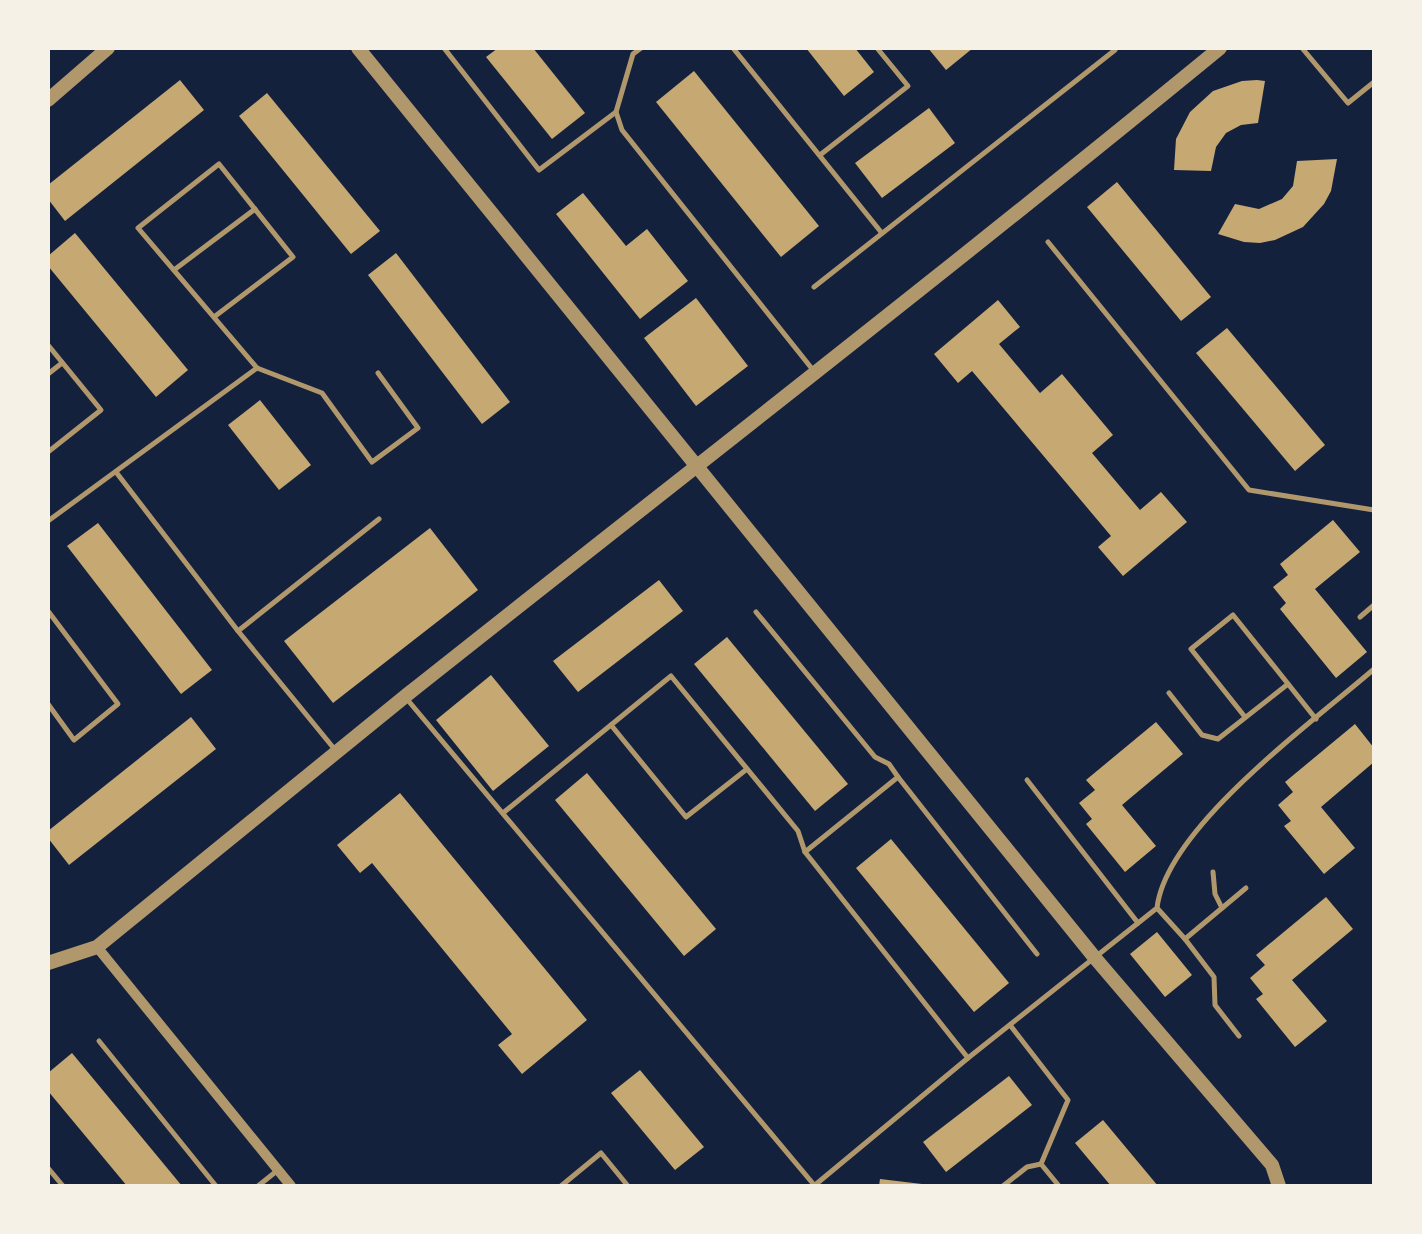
<svg xmlns="http://www.w3.org/2000/svg" width="1422" height="1234" font-family="Literata,serif">
  <style>
    .building { fill: #c6a872 }
    .lines { fill: none; stroke-linecap: round; stroke-linejoin: round }
    .service { stroke: #b1986c; stroke-width: 5 }
    .minor { stroke: #b1986c; stroke-width: 10 }
    .tertiary { stroke: #b1986c; stroke-width: 14 }
  </style>
  <rect width="100%" height="100%" fill="#14213d"/>
  <g class="building">
    <polygon points="498,48 533,48 585,113 552,139 486,57"/>
    <polygon points="806,48 855,48 874,72 844,96"/>
    <polygon points="928,48 973,48 946,70"/>
    <polygon points="694,71 819,226 781,257 656,102"/>
    <polygon points="180,80 204,110 65,221 48,199 48,185"/>
    <polygon points="1257,80 1265,81 1258,123 1241,125 1226,133 1216,147 1211,171 1174,170 1176,139 1190,112 1213,91 1242,81"/>
    <polygon points="267,93 380,231 351,254 239,116"/>
    <polygon points="929,108 955,143 882,198 855,163"/>
    <polygon points="1337,159 1331,191 1324,204 1303,227 1275,240 1260,243 1244,242 1218,234 1235,204 1259,209 1282,199 1293,186 1297,161"/>
    <polygon points="1117,182 1211,297 1181,321 1087,207"/>
    <polygon points="583,193 626,246 647,229 688,281 640,319 556,214"/>
    <polygon points="75,233 188,370 156,397 48,266 48,256"/>
    <polygon points="396,253 510,402 482,424 368,275"/>
    <polygon points="696,298 748,366 696,406 644,338"/>
    <polygon points="998,300 1020,327 999,344 1040,393 1062,374 1113,435 1092,453 1140,510 1161,492 1187,522 1123,576 1098,547 1111,536 972,371 958,383 934,354"/>
    <polygon points="1227,328 1325,445 1295,471 1196,353"/>
    <polygon points="260,400 311,465 279,490 228,425"/>
    <polygon points="1333,520 1360,552 1315,589 1367,652 1336,678 1280,609 1286,603 1273,587 1288,575 1280,564"/>
    <polygon points="98,523 212,670 181,694 67,546"/>
    <polygon points="430,528 478,590 333,703 284,641"/>
    <polygon points="659,580 683,611 578,692 553,661"/>
    <polygon points="727,637 848,784 815,811 694,664"/>
    <polygon points="491,675 549,746 493,791 436,720"/>
    <polygon points="191,717 216,749 69,865 48,838 48,831"/>
    <polygon points="1156,722 1183,754 1122,805 1156,846 1125,872 1086,824 1092,819 1079,803 1095,790 1086,780"/>
    <polygon points="1355,724 1374,748 1374,762 1321,807 1355,848 1324,874 1284,826 1291,821 1278,805 1293,792 1285,782"/>
    <polygon points="587,773 716,929 684,956 555,800"/>
    <polygon points="400,793 587,1020 522,1074 498,1045 512,1034 372,863 360,873 337,845"/>
    <polygon points="891,839 1009,983 974,1012 856,868"/>
    <polygon points="1326,897 1353,929 1292,980 1327,1021 1295,1047 1256,999 1263,994 1250,978 1265,965 1256,955"/>
    <polygon points="1157,932 1192,975 1165,997 1130,954"/>
    <polygon points="72,1053 182,1186 127,1186 48,1091 48,1073"/>
    <polygon points="640,1070 704,1147 675,1170 611,1093"/>
    <polygon points="1009,1076 1032,1105 946,1172 923,1142"/>
    <polygon points="1103,1120 1158,1186 1111,1186 1075,1143"/>
    <polygon points="880,1179 922,1184 922,1186 879,1186"/>
  </g>
  <g class="lines">
    <g class="service">
      <polyline points="444,48 539,170 616,112"/>
      <polyline points="641,48 633,54 616,112 622,130 813,370"/>
      <polyline points="733,48 881,232"/>
      <polyline points="1302,48 1348,103 1374,82"/>
      <polyline points="820,155 908,86 877,48"/>
      <polyline points="1048,242 1249,490 1374,510"/>
      <polyline points="174,270 255,209"/>
      <polyline points="814,287 1115,50 1113,48"/>
      <polyline points="214,317 293,257 219,164 138,228 257,368 322,393 372,462 418,428 378,373"/>
      <polyline points="48,345 101,410 48,452"/>
      <polyline points="48,374 62,363"/>
      <polyline points="116,472 238,631"/>
      <polyline points="48,521 257,368"/>
      <polyline points="48,611 118,704 74,740 48,704"/>
      <polyline points="756,612 875,757 889,764 898,777"/>
      <polyline points="1360,617 1374,605"/>
      <polyline points="1169,693 1202,735 1218,739 1288,684"/>
      <polyline points="406,698 815,1186"/>
      <polyline points="1245,717 1191,649 1233,615 1316,719"/>
      <polyline points="611,725 686,817 747,769"/>
      <polyline points="336,751 238,631 379,519"/>
      <polyline points="1027,780 1138,923"/>
      <path d="M503 813 671 676 798 831 805 852 968 1058 1157 908C1166 828 1313 722 1374 669"/>
      <polyline points="805,852 898,777 1037,954"/>
      <polyline points="1213,872 1215,894 1222,908"/>
      <polyline points="1157,908 1185,939 1246,888"/>
      <polyline points="1185,939 1214,977 1215,1005 1239,1036"/>
      <polyline points="1010,1025 1068,1100 1041,1164 1059,1186"/>
      <polyline points="99,1041 216,1186"/>
      <polyline points="48,1168 63,1186"/>
      <polyline points="815,1185 968,1058"/>
      <polyline points="258,1186 278,1170"/>
      <polyline points="561,1186 601,1153 628,1186"/>
      <polyline points="1003,1186 1027,1167 1041,1164"/>
    </g>
    <polyline class="minor" points="97,947 291,1186"/>
    <g class="tertiary">
      <polyline points="358,48 1095,958 1272,1165 1279,1186"/>
      <polyline points="48,100 108,48"/>
      <path d="M48 963 97 947C201 863 304 778 408 694 679 479 953 267 1220 48"/>
    </g>
  </g>
  <rect width="1422" height="1234" fill="none" stroke="#f6f1e7" stroke-width="100"/>
</svg>
